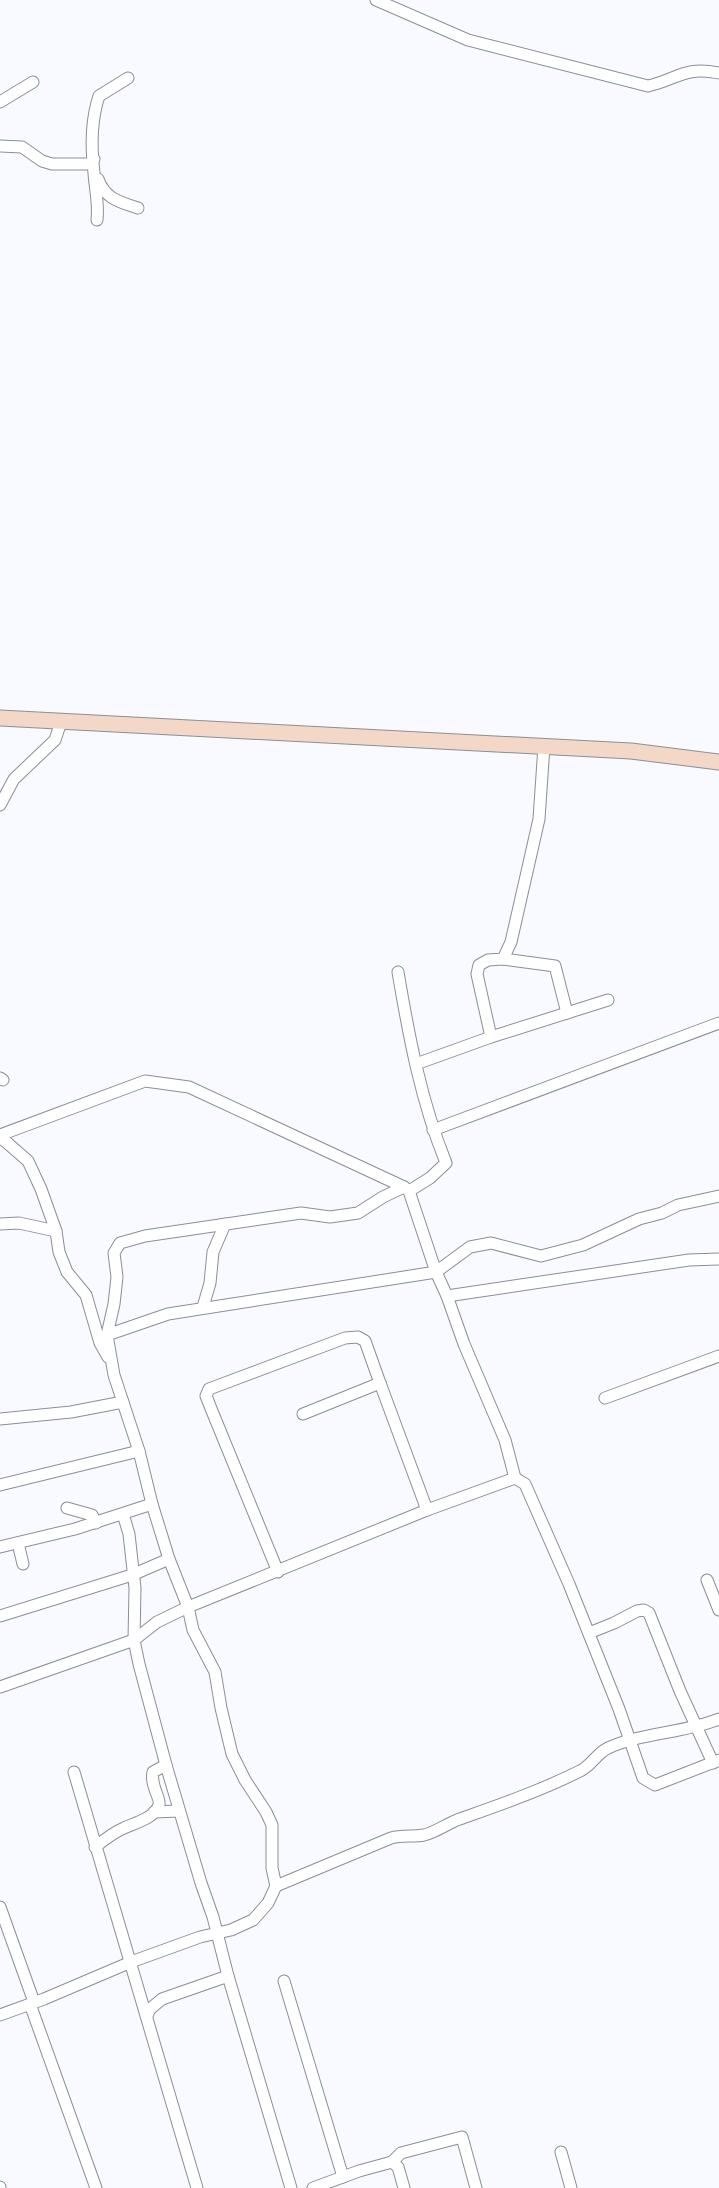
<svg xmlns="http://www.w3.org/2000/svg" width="719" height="2188" font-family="'Nunito Sans',sans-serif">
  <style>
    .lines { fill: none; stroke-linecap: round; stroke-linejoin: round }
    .street-casing { stroke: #8b8e99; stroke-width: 13 }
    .secondary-casing { stroke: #8b8e99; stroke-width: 17 }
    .street { stroke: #fff; stroke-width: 11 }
    .secondary { stroke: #f3d7c7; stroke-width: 15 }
  </style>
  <rect width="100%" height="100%" fill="#f8faff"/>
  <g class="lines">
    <g class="street-casing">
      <g id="street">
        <path d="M376 0 468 40 648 86C678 79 684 66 719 73"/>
        <polyline points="0,102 33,82"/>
        <polyline points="0,146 22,147 42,161 52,164 90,164 94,159"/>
        <path d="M98 179C105 199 120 202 138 208"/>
        <path d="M97 220C99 204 95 189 94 173 91 148 91 120 99 96L128 78"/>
        <polyline points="0,805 14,779 55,740 61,722"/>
        <polyline points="503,959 555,966 567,1013"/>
        <path d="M398 972C409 1037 421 1101 446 1163L430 1178 409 1191"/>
        <polyline points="491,1037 477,974 479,965 488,960 503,959 511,942 539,819 544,746"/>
        <polyline points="416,1064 491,1037 608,1000"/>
        <polyline points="0,1078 3,1080"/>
        <polyline points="433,1130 719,1023"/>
        <polyline points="0,1135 145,1081 189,1087 404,1187 409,1191 436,1272 447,1296 464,1344 505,1440 515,1478"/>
        <polyline points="0,1138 5,1141 28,1161 41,1189 56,1231 59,1252 67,1272 86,1295 100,1343 108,1357"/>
        <polyline points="0,1224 19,1223 56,1231"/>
        <polyline points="447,1296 689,1260 719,1259"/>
        <polyline points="203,1307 210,1283 213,1252 225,1224"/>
        <polyline points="107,1335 114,1304 117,1277 114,1253 120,1243 145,1236 301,1213 330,1217 358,1213 383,1197 404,1187"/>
        <polyline points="605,1398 719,1356"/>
        <polyline points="303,1414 380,1383 427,1510"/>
        <polyline points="0,1419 71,1412 123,1402"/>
        <polyline points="0,1485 139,1451"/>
        <polyline points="67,1508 92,1515 96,1523"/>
        <polyline points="123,1514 129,1534 135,1588 134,1640 139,1664 166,1765"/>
        <polyline points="18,1543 23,1564"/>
        <polyline points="0,1547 75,1529 152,1504"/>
        <polyline points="169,1559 188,1607 193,1630 215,1672 221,1708 232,1754 245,1780 266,1812 272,1825 272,1868 276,1886"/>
        <polyline points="278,1572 212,1411 206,1396 209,1389 345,1338 358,1337 365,1341 380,1383"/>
        <polyline points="707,1580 719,1610"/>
        <polyline points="0,1616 132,1575 169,1559 152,1504 139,1451 114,1375 107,1335 168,1314 436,1272 470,1247 491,1243 541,1256 583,1245 639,1219 662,1213 678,1205 719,1196"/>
        <polyline points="589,1633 614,1623 637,1611 644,1610 649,1613 680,1691 713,1763"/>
        <polyline points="0,1687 134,1640 157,1622 188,1607 427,1510 515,1478 525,1484 569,1584 619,1709 643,1778 655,1785 719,1760"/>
        <polyline points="74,1772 197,2188"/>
        <polyline points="154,1812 179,1811"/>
        <path d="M95 1847C104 1840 114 1832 124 1828 135 1823 155 1818 159 1805 161 1798 150 1786 153 1772L166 1765 201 1883 213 1917 228 1976 291 2188"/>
        <polyline points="0,1907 34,2002"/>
        <polyline points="284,1981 343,2177"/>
        <polyline points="30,2004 96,2188"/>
        <path d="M0 2015 44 1999 131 1962 200 1937 231 1930 253 1920 268 1903 276 1886 391 1838C402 1835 413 1837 424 1835 436 1832 445 1825 457 1820 499 1805 540 1791 580 1771 591 1766 597 1753 608 1748 640 1733 684 1733 719 1719"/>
        <polyline points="147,2016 150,2009 162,1999 228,1976"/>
        <polyline points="561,2152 571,2188"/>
        <polyline points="392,2162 398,2167 404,2188"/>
        <polyline points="0,2187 0,2188"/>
        <polyline points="313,2188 359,2171 392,2162 401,2153 462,2137 476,2188"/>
      </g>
    </g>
    <g class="secondary-casing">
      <polyline id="secondary" points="0,718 631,751 719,762"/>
    </g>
    <use href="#street" class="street"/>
    <use href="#secondary" class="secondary"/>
  </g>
</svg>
